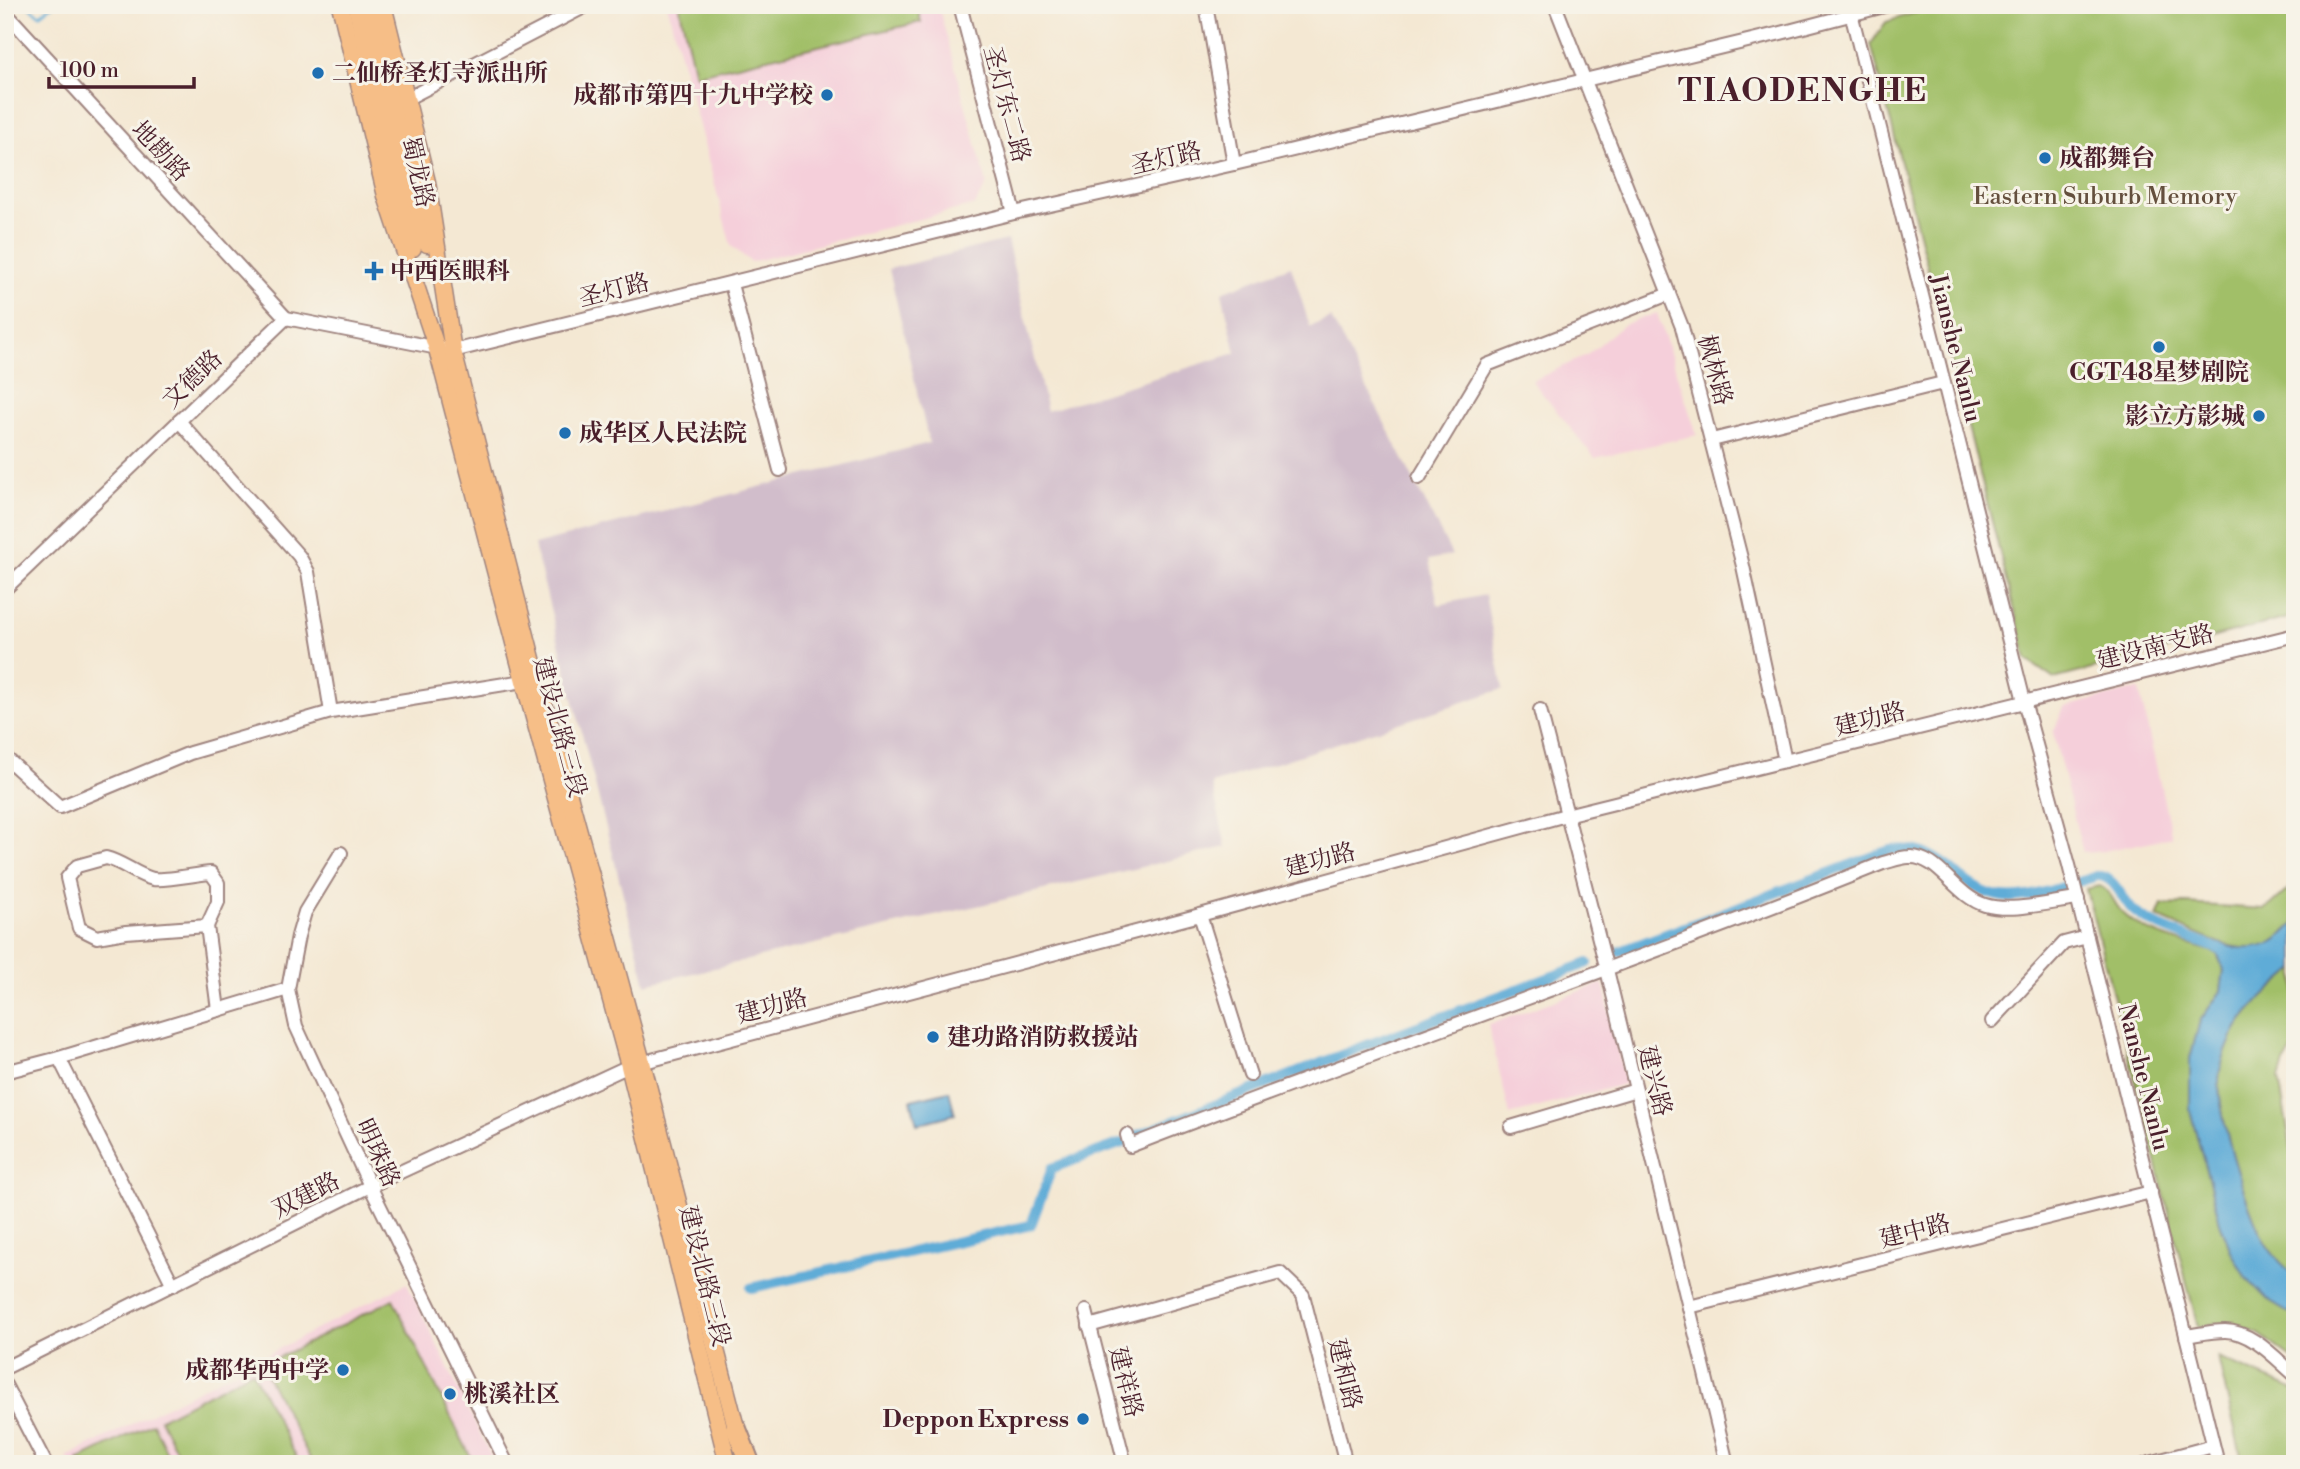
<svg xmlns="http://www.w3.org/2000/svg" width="2300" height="1469" font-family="'Libre Bodoni','Noto Serif SC',serif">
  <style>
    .built { fill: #f5cfda }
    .industrial { fill: #d1bdcb }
    .green { fill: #a1bf67; stroke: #766f49; stroke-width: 2 }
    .water { fill: #5eacd7; stroke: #546681; stroke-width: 2 }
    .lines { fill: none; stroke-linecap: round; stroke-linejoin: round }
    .stream { stroke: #5eacd7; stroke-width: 2.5 }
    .canal { stroke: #5eacd7; stroke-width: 10 }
    .minor-casing { stroke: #9f847f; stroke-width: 16 }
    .major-casing { stroke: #9f847f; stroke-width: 19 }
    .highway-casing { stroke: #9f847f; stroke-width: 23 }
    .minor { stroke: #fff; stroke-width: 12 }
    .major { stroke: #f6be87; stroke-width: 16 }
    .highway { stroke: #f6be87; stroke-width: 19 }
    .poi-dot { fill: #1f6fb2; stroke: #f7f3e8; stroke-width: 2.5 }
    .labels { text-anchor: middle; stroke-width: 6; stroke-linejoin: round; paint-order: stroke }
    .poi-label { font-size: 24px; font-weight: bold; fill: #4a1f2b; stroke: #f7f3e8; text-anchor: start }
    .street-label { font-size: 24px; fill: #4a1f2b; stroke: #f7f3e8 }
    .park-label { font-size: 24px; fill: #644f3d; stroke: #f7f3e8 }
    .district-label { font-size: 32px; font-weight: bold; letter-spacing: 2px; fill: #4a1f2b; stroke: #f7f3e8 }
  </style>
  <rect width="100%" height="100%" fill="#f7f3e8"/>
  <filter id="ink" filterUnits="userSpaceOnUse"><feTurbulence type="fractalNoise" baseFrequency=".0143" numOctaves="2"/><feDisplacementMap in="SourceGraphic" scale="14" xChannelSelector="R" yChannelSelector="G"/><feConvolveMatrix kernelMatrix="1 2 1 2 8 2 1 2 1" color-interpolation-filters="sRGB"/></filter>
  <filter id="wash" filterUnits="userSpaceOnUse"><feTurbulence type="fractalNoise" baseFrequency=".00686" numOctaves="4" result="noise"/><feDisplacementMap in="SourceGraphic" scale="28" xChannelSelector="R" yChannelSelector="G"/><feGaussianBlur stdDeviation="1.57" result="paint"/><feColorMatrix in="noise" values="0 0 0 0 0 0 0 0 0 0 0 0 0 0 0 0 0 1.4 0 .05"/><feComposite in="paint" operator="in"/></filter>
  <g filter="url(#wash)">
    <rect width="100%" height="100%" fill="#f4e8d3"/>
    <g class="built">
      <polygon points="667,5 938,5 987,184 975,205 751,262 731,246"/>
      <polygon points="1657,313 1697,435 1595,458 1532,381 1587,355 1623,325"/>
      <polygon points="2139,689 2172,837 2104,851 2083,853 2053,733 2064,707"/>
      <polygon points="1603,983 1625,1084 1510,1115 1488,1025"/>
      <polygon points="407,1283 495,1464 71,1464 67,1457"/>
    </g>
    <polygon class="industrial" points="1007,240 1047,411 1236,353 1222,292 1291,266 1310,327 1331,318 1452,555 1429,560 1438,605 1485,595 1503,689 1212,784 1226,847 646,984 534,545 929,443 889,269"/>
    <g class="green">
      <polygon points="679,5 917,5 921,22 695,75"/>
      <polygon points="1939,5 2288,5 2295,31 2295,616 2054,679 2027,660 1871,44 1886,22"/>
      <path d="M2295 883V923C2288 929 2281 937 2274 942 2239 962 2190 929 2157 917L2162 905 2186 904 2264 909 2271 905Z"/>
      <path d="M2100 886C2115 895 2113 905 2125 915 2149 937 2187 943 2217 953L2224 970 2221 991 2200 1021 2190 1110 2220 1222 2230 1249 2267 1299 2295 1316V1361L2259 1334 2230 1323 2198 1327 2086 889Z"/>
      <path d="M2295 969V1047L2284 1063 2279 1079 2295 1171V1276C2284 1266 2274 1257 2266 1244 2248 1214 2213 1104 2220 1070 2223 1059 2228 1045 2233 1035 2244 1011 2275 986 2295 969Z"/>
      <polygon points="393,1299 474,1464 313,1464 262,1366"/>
      <polygon points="2218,1358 2295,1390 2295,1464 2243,1464"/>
      <polygon points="252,1371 300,1464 183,1464 160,1419"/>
      <polygon points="153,1423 172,1464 80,1464 78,1460"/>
    </g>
    <g class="water">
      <path d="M2295 923V969C2275 986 2244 1011 2233 1035 2228 1045 2223 1059 2220 1070 2213 1104 2248 1214 2266 1244 2274 1257 2284 1266 2295 1276V1316L2267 1299 2245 1277 2230 1249 2220 1222 2190 1110V1058L2200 1021 2221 991 2224 970 2217 953 2211 951 2217 943C2234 949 2257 951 2273 942 2281 938 2288 929 2295 923Z"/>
      <polygon points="949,1091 955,1114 917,1124 911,1100"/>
    </g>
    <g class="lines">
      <polyline class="stream" points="26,5 40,15 53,5"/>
      <g class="canal">
        <path d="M1618 952 1890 850C1946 844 1952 885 1997 896 2024 903 2070 884 2097 876 2116 875 2122 902 2135 912 2153 927 2203 943 2227 952"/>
        <polyline points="1133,1137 1372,1043 1588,963"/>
        <polyline points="751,1288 1031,1225 1052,1168 1125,1142"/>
      </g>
    </g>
  </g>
  <g filter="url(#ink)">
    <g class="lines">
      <g class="minor-casing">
        <g id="minor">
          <polyline points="960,5 1014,213"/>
          <polyline points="1206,5 1234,164"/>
          <polyline points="1555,5 1682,327 1743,566 1785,761"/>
          <polyline points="1849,5 2024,701 2069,865 2218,1464"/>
          <polyline points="5,12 286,318"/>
          <polyline points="408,98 588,5"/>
          <polyline points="731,284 780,470"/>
          <polyline points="179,421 299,556 308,572 331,712"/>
          <polyline points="1712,440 1943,383"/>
          <polyline points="1419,478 1487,365 1669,294"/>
          <polyline points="5,589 286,318 453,351 1014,213 1234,164 1781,33 1888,5"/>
          <polyline points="1540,710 1607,970 1727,1464"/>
          <polyline points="5,757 60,807 190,753 331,712 530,680"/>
          <polyline points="341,853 305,912 298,936 288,989 296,1026 370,1186 507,1464"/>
          <path d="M106 858C123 862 136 875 153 879 165 881 197 874 211 873L218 883V902L207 926 126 932 97 937 79 928 67 878 77 866Z"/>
          <polyline points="1200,915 1250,1075"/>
          <polyline points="207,926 218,1010"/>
          <polyline points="1992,1021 2064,943 2087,937"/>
          <polyline points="59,1058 173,1285"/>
          <polyline points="2295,1070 2295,1082"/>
          <polyline points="5,1072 59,1058 288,989"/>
          <polyline points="1511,1127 1636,1090"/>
          <path d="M1127 1135 1130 1146C1380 1049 1634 963 1883 863 1891 861 1901 857 1909 857 1938 855 1955 896 1985 905 2011 913 2051 902 2078 899"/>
          <polyline points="1689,1307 2151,1192"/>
          <polyline points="1086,1311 1125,1464"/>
          <polyline points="1089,1326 1280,1273 1303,1295 1346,1464"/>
          <path d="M2186 1336C2199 1334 2212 1331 2225 1331 2252 1331 2276 1359 2295 1375"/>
          <polyline points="5,1368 370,1186 629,1066 1200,915 1566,815 2295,635"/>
          <polyline points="5,1385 46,1464"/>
          <polyline points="2146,1464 2213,1446"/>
        </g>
      </g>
      <g class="major-casing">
        <g id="major">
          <polyline points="340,5 386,196 437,349 524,681 629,1066 728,1464"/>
          <polyline points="356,5 413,248"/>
          <polyline points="369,5 427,244"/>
          <polyline points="383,5 427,182 453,351 537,678 642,1062 739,1439"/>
        </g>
      </g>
      <g class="highway-casing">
        <polyline id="highway" points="736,1428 750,1464"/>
      </g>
      <use href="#minor" class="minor"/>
      <use href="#major" class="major"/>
      <use href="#highway" class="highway"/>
    </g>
  </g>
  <g class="poi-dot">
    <circle cx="318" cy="73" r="7"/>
    <circle cx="827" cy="95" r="7"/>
    <circle cx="2045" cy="158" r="7"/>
    <path d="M370.5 260.5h7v7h7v7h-7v7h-7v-7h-7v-7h7z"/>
    <circle cx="2159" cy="347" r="7"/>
    <circle cx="2259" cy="416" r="7"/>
    <circle cx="565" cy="433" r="7"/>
    <circle cx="933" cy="1037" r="7"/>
    <circle cx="343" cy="1370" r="7"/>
    <circle cx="450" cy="1394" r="7"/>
    <circle cx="1083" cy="1419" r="7"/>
  </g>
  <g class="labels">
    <g class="poi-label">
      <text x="332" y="81">二仙桥圣灯寺派出所</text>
      <text x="813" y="103" text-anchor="end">成都市第四十九中学校</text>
      <text x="2059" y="166">成都舞台</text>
      <text x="390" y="279">中西医眼科</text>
      <text x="2159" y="380" text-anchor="middle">CGT48星梦剧院</text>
      <text x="2245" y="424" text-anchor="end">影立方影城</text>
      <text x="579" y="441">成华区人民法院</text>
      <text x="947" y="1045">建功路消防救援站</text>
      <text x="329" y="1378" text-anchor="end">成都华西中学</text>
      <text x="464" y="1402">桃溪社区</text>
      <text x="1069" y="1427" text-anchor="end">Deppon Express</text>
    </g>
    <g class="street-label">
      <text transform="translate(1007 104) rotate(75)" y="8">圣灯东二路</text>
      <text transform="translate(161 151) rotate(47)" y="8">地勘路</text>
      <text transform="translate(1166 158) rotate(-13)" y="8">圣灯路</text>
      <text transform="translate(418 172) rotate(77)" y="8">蜀龙路</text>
      <text transform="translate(614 290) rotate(-14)" y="8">圣灯路</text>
      <text transform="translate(1956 348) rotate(76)" y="8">Jianshe Nanlu</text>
      <text transform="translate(1715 370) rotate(75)" y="8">枫林路</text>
      <text transform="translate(192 379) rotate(-44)" y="8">文德路</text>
      <text transform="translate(2155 647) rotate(-14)" y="8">建设南支路</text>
      <text transform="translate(1870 719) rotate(-14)" y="8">建功路</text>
      <text transform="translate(560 727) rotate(75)" y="8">建设北路三段</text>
      <text transform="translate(1320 860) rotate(-15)" y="8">建功路</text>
      <text transform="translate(772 1006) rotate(-15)" y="8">建功路</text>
      <text transform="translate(2144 1077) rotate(76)" y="8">Nanshe Nanlu</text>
      <text transform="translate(1655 1081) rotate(76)" y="8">建兴路</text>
      <text transform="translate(378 1153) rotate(65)" y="8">明珠路</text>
      <text transform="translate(306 1195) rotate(-27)" y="8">双建路</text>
      <text transform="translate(1915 1231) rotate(-14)" y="8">建中路</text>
      <text transform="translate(705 1276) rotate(76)" y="8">建设北路三段</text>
      <text transform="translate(1345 1374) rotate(76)" y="8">建和路</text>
      <text transform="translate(1126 1382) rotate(76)" y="8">建祥路</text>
    </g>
    <g class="park-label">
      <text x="2105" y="204">Eastern Suburb Memory</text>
    </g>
    <g class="district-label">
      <text x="1803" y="101">TIAODENGHE</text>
    </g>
  </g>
  <rect width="2300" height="1469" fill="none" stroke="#f7f3e8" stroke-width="28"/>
  <path d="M49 77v10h145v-10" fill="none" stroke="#4a1f2b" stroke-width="3.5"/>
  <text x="60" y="77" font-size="21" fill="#4a1f2b" stroke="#f7f3e8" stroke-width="5" paint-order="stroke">100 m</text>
</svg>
